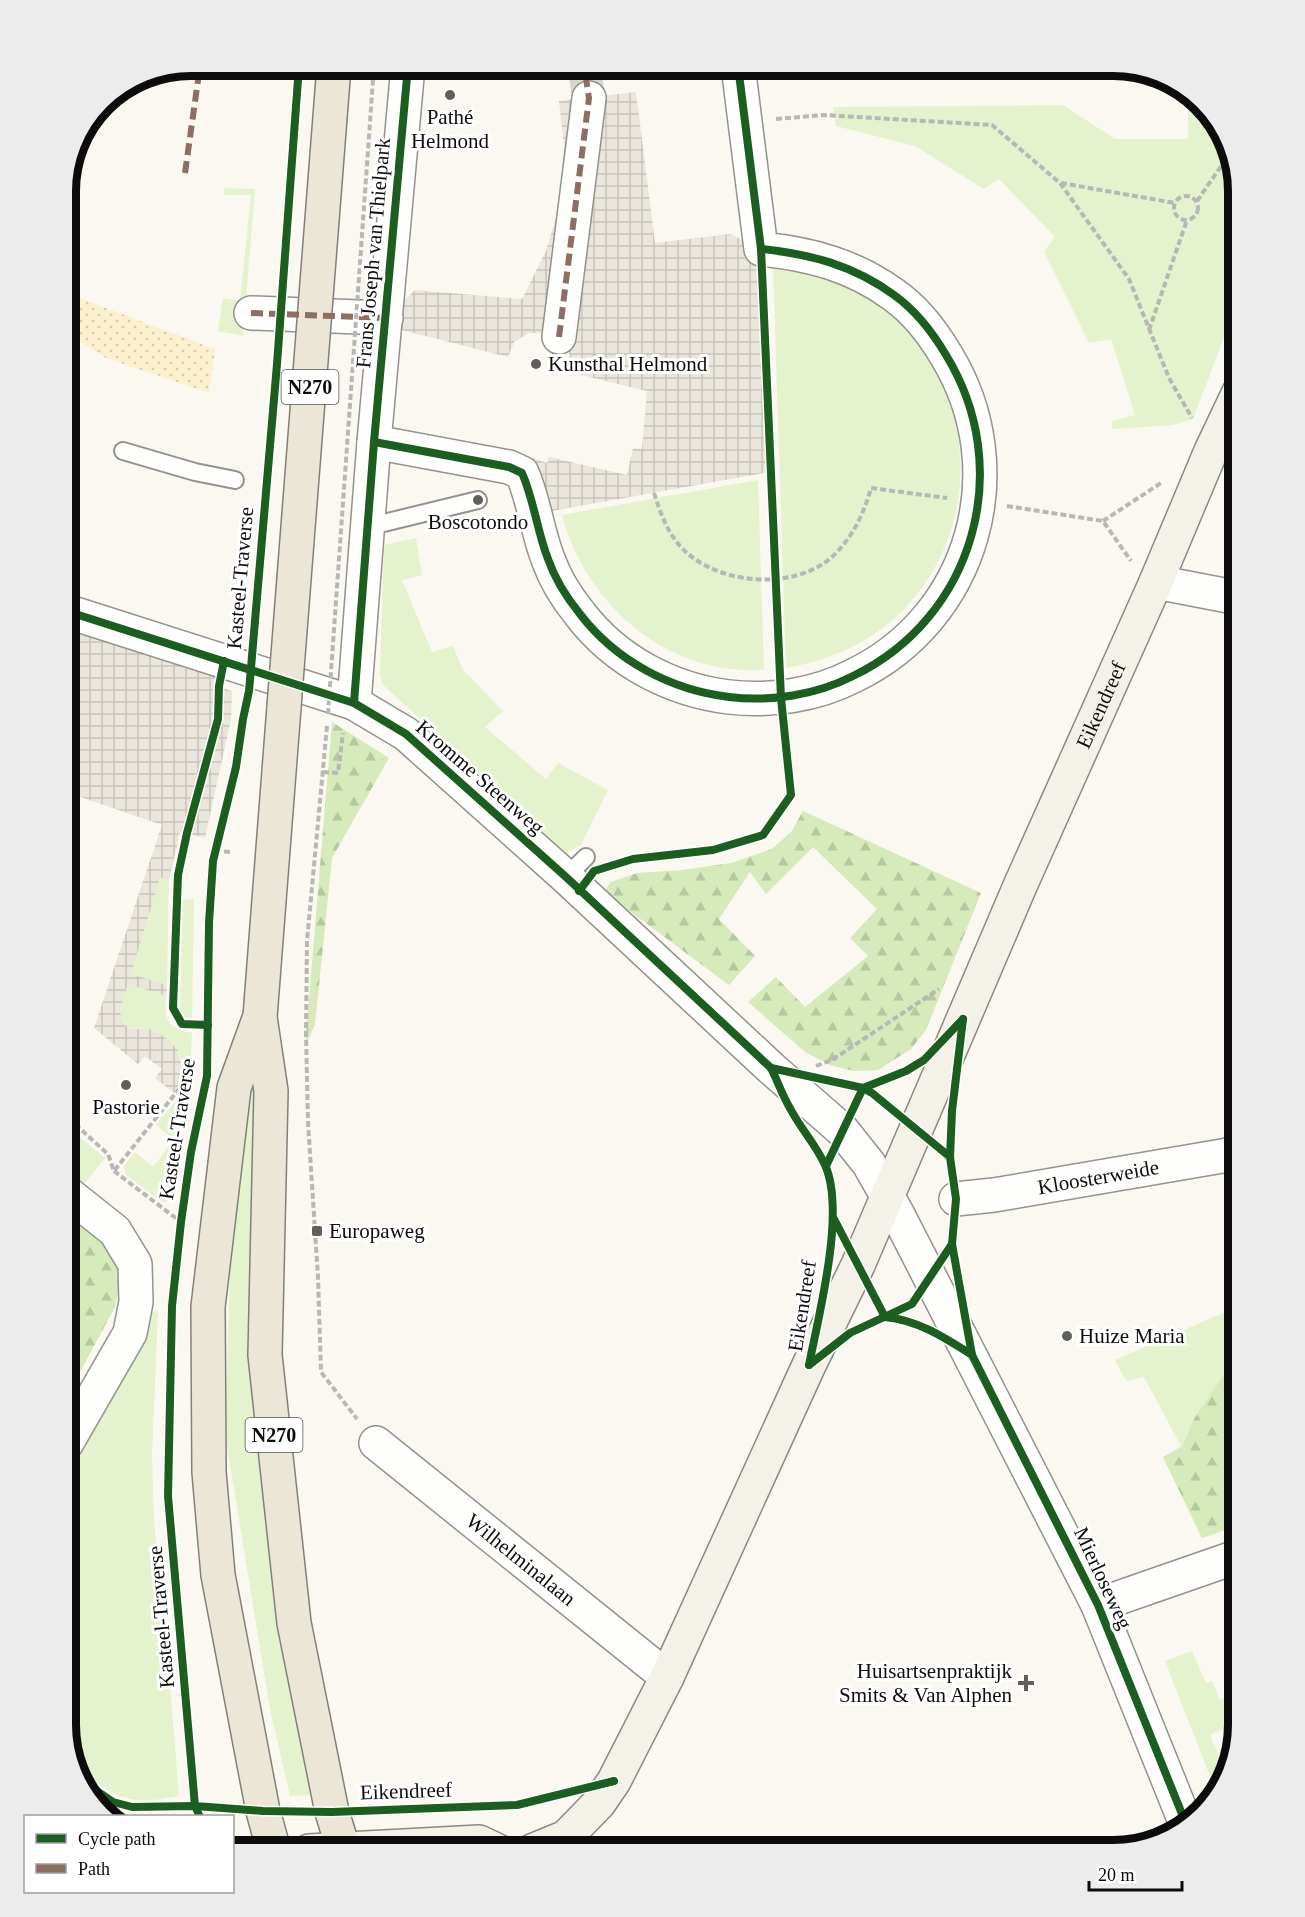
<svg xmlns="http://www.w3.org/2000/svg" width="1305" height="1917" font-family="'Times New Roman',serif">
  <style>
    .grass { fill: #e5f2ce }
    .forest { fill: url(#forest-firs) }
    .sand { fill: url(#sand-dots) }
    .plaza { fill: url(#plaza-grid) }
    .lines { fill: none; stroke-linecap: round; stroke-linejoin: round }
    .street-tunnel { stroke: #d6d5ce; stroke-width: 33; stroke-dasharray: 33 16; stroke-linecap: butt }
    .lane-casing { stroke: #93928f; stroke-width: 20 }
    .street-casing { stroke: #93928f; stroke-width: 36 }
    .secondary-casing { stroke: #8a8985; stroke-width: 36 }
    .primary-casing { stroke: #80807c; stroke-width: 36 }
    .path { stroke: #b7b7b5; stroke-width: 4; stroke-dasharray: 6 3; stroke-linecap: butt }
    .lane { stroke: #fefefd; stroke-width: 16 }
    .street { stroke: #fefefd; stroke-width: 33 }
    .secondary { stroke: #f4f2e8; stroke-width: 33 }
    .primary { stroke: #ece6d6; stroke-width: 33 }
    .primary-bridge-casing { stroke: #80807c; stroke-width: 36; stroke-linecap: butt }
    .path-bridge { stroke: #b7b7b5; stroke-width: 4; stroke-dasharray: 6 3; stroke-linecap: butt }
    .primary-bridge { stroke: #ece6d6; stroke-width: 33 }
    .quiet { stroke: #8d6e63; stroke-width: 6; stroke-dasharray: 12 6; stroke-linecap: butt }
    .cycleway-casing { stroke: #fff; stroke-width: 11 }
    .cycleway { stroke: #1b5e20; stroke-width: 8 }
    .poi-dot { fill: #5f5f5c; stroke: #fff; stroke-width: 2 }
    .labels { text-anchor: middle; stroke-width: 6; stroke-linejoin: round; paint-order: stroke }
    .shield { fill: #fff; stroke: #555; stroke-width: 1.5 }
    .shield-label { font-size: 20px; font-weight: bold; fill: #0c0c0c }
    .poi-label { font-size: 21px; fill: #0c0c0c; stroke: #fff }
    .street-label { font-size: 21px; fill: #0c0c0c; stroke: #fff }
    .rim { fill: none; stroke: #0c0c0c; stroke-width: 8 }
  </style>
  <defs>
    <pattern id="forest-firs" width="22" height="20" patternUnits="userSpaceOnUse" patternTransform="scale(1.5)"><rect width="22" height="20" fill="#d6eabb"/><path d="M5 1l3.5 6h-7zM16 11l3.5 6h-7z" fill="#b6c8a0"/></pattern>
    <pattern id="sand-dots" width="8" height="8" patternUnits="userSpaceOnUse" patternTransform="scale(1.5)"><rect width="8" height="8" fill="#fdf0ce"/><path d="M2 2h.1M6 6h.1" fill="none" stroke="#d8cdb0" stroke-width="1.8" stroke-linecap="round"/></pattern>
    <pattern id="plaza-grid" width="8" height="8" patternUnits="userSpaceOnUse" patternTransform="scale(1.5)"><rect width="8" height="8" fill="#ebe6db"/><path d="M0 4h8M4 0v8" fill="none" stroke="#c8c4bb"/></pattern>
  </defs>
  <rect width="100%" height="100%" fill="#faf8f0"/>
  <g class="grass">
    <polygon points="1198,103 1222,129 1239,192 1239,298 1193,419 1173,425 1112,429 1112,421 1135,415 1111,339 1089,343 1044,251 1055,237 999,179 984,189 915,146 836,126 833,107 1063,105 1115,139 1188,139 1188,104"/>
    <polygon points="224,188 255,189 243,336 218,331 223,298 240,301 251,195 224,195"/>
    <path d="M773 266C809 273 841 280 872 300 976 371 991 520 903 610 871 643 830 660 786 668Z"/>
    <path d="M758 480 764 670C667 676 586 605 562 515Z"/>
    <polygon points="416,538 422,575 402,580 432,652 453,646 463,670 503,711 485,727 546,779 558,763 608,790 581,845 566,853 382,684 380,672 384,545"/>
    <polygon points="160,878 169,880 167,985 131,974"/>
    <polygon points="194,899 192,1018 185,1017 180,1011 183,900"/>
    <path d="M128 984 166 996C164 1020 167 1028 192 1033L190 1077 167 1202H162L125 1174 124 1166 135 1152 153 1167 174 1140 156 1125C162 1116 181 1098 184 1088 190 1065 173 1035 150 1030 141 1027 131 1032 124 1023 115 1012 124 996 128 984Z"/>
    <polygon points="251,1077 258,1078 256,1385 260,1478 274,1585 317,1795 290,1796 270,1709 225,1434 230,1275"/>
    <polygon points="67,1127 105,1158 80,1189 66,1180"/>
    <polygon points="1239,1306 1239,1525 1202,1538 1163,1457 1181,1446 1144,1377 1126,1381 1115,1360"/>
    <path d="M158 1311 152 1454 154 1521 168 1660 179 1796C127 1806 119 1799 78 1769L66 1725V1478L145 1325 149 1312Z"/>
    <path d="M1192 1651 1206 1683 1212 1681 1220 1700 1239 1692V1722L1210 1735C1217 1753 1233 1777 1217 1794L1165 1661Z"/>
  </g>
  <g class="forest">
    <polygon points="332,722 389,758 332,858 315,1024 305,1047"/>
    <polygon points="803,811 981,893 926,1030 911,1049 878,1070 854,1071 830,1065 805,1052 748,1002 776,977 805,1007 868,956 850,938 877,909 813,847 766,894 750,872 719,919 755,956 729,985 604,892 611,882 637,873 682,870 731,863 772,849 791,832"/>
    <polygon points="66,1214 96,1235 112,1252 117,1268 119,1288 115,1307 66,1398 66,1326 79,1285 75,1272 66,1262"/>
    <polygon points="1239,1362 1239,1525 1202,1538 1163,1457 1182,1447 1194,1419 1222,1377"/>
  </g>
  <polygon class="sand" points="66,293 215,349 209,393 106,358 66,333"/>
  <g class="plaza">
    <polygon points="636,92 655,243 730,234 761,249 770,472 535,514 526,483 511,450 547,463 549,457 627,475 633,448 642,449 647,391 569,372 570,355 559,337 547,333 529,333 514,342 508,357 402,330 386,318 415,290 522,299 546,251 559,208 562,183 564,146 559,101"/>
    <polygon points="66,611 218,660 214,685 232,691 231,719 205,838 180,832 169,880 160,878 131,974 167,985 166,996 128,984 120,1008 121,1018 125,1025 131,1029 149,1029 160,1034 170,1041 178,1051 184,1076 183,1090 179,1089 174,1093 155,1078 162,1069 145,1056 138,1064 94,1028 162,825 66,792"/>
  </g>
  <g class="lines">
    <polyline class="street-tunnel" points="584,66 589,98"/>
    <g class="lane-casing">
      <g id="lane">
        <polyline points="123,451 195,472 235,480"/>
        <polyline points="367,527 478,500"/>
        <polyline points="566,877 586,857"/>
      </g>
    </g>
    <g class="street-casing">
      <g id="street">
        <polyline points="251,313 386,318"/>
        <polyline points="559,337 589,98"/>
        <path d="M374 442 509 467 522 473C534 500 537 531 548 559 555 579 567 598 580 614 616 661 671 690 729 697 771 702 816 695 853 676 974 618 1016 469 946 355 933 333 915 310 894 295 853 265 810 254 761 249L738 66"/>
        <polyline points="1156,582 1239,598"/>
        <polyline points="66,611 354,703 406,734 566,877 771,1068 842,1130 869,1164 898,1215 1098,1605 1186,1824"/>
        <polyline points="354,703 374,442 408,66"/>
        <path id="s1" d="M956 1199 994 1195 1228 1155 1239 1150"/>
        <path id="s2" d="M376 1443 667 1677"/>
        <polyline points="66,1444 130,1333 136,1302 135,1264 115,1231 66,1192"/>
        <polyline points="1098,1605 1239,1556"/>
      </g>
    </g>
    <g class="secondary-casing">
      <g id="secondary">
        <polyline points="309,1851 479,1842 498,1851"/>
        <path id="s3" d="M532 1851 566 1837 599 1803 614 1781 667 1677 809 1365 858 1265 1020 886 1156 582 1211 451 1239 392"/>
      </g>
    </g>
    <g class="primary-casing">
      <g id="primary">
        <polyline points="284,707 260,1017 271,1091 265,1355 294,1623 332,1812 344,1851"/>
        <polyline points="259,1019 234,1088 208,1307 209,1472 218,1575 263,1811 274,1851"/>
      </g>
    </g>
    <g class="path">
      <polyline points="776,119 824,115 992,125 1060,183 1129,279 1169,378 1192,418"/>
      <polyline points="1061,183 1175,203"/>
      <circle cx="1186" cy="208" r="12"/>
      <polyline points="1197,201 1229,155"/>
      <polyline points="1149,330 1187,220"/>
      <path d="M654 493C660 512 667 532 681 547 716 585 794 592 833 556 853 537 864 513 871 488L947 498"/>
      <polyline points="1007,506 1103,521 1131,561"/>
      <polyline points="1103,521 1161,483"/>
      <polyline points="327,726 307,941 306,1034 308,1122 318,1277 321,1372 357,1419"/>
      <polyline points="323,772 338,773 343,733"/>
      <polyline points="215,851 230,852"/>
      <polyline points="816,1066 832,1060 939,989"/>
      <polyline points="66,1101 75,1062"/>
      <polyline points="66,1123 78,1127 108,1154 114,1171 179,1089"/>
      <polyline points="114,1171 181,1222"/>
    </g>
    <use href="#lane" class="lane"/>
    <use href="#street" class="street"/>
    <use href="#secondary" class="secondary"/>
    <use href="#primary" class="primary"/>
    <g class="primary-bridge-casing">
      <polyline id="primary-bridge" points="284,707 334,66"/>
    </g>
    <polyline class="path-bridge" points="328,714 374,66"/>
    <use href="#primary-bridge" class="primary-bridge"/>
    <g class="quiet">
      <polyline points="185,173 200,66"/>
      <polyline points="251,313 386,318"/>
      <polyline points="559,337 589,98 584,66"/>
    </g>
    <g class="cycleway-casing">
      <g id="cycleway">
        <polyline points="299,66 277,364 249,691 243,719 236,767 213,861 209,923 207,1076 191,1152 181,1222 172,1306 168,1496 195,1806 263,1811 332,1812 517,1805 614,1781"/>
        <path d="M374 442 509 467 522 473C534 500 537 531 548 559 555 579 567 598 580 614 616 661 671 690 729 697 771 702 816 695 853 676 974 618 1016 469 946 355 933 333 915 310 894 295 853 265 810 254 761 249"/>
        <path d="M66 611 354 703 406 734 566 877 771 1068C778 1082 783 1097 791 1110 801 1129 816 1145 825 1165 846 1211 819 1314 809 1365"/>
        <polyline points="354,703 374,442 408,66"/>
        <polyline points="579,891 594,871 633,859 713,850 763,835 791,795 781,698 761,249 738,66"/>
        <polyline points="963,1019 952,1111 950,1157 956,1199 952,1244 972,1355 1098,1605 1186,1824"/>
        <polyline points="208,1025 182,1024 173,1008 178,875 187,833 218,719 219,686 224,661"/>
        <polyline points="771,1068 863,1088 872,1093 950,1157"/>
        <polyline points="826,1166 863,1088 906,1071 924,1060 963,1019"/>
        <polyline points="834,1219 885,1317"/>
        <path d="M885 1317C918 1320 945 1338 972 1355"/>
        <polyline points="809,1365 850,1333 912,1304 952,1244"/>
        <polyline points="81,1780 113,1802 132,1807 195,1806 199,1815"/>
      </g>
    </g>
    <use href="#cycleway" class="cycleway"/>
  </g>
  <g class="poi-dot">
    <circle cx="450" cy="95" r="6"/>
    <circle cx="536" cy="364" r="6"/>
    <circle cx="478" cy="500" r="6"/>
    <circle cx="126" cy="1085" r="6"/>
    <rect x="311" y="1225" width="12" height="12" rx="3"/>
    <circle cx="1067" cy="1336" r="6"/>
    <path d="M1023 1674h6v6h6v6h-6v6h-6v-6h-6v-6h6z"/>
  </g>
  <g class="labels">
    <g class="shield">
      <rect x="281.5" y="370" width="57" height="34" rx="4.5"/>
      <rect x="245.5" y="1418" width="57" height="34" rx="4.5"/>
    </g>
    <g class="shield-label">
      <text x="310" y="394">N270</text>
      <text x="274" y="1442">N270</text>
    </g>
    <g class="poi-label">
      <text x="450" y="124">Pathé<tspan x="450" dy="24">Helmond</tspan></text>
      <text x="548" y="371" text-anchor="start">Kunsthal Helmond</text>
      <text x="478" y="529">Boscotondo</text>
      <text x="126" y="1114">Pastorie</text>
      <text x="329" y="1238" text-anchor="start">Europaweg</text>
      <text x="1079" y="1343" text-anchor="start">Huize Maria</text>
      <text x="1012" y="1678" text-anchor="end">Huisartsenpraktijk<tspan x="1012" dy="24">Smits &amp; Van Alphen</tspan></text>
    </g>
    <g class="street-label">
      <text transform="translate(373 253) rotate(-85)" y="7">Frans Joseph van Thielpark</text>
      <text transform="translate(240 578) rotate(-85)" y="7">Kasteel-Traverse</text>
      <text dy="7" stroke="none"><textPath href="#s3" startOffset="1292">Eikendreef</textPath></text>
      <text transform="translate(480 777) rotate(41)" y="7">Kromme Steenweg</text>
      <text transform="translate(177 1129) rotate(-81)" y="7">Kasteel-Traverse</text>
      <text dy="7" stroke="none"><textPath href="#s1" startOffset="144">Kloosterweide</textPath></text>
      <text transform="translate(802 1306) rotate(-81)" y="7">Eikendreef</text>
      <text dy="7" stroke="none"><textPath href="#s2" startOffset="186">Wilhelminalaan</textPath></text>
      <text transform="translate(1103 1578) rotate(65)" y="7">Mierloseweg</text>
      <text transform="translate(161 1617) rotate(-95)" y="7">Kasteel-Traverse</text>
      <text transform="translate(406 1791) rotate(-2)" y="7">Eikendreef</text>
    </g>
  </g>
  <path d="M0 0H1305V1917H0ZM191 76H1113A115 115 0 0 1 1228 191V1725A115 115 0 0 1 1113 1840H191A115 115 0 0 1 76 1725V191A115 115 0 0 1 191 76Z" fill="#ececec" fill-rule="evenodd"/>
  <path class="rim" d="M191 76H1113A115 115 0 0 1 1228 191V1725A115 115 0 0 1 1113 1840H191A115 115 0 0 1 76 1725V191A115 115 0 0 1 191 76Z"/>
  <rect x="24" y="1815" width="210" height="78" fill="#ffffff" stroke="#9e9e9e" stroke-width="1.5"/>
  <rect x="36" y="1834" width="30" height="9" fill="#1b5e20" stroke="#9e9e9e" stroke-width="1.5"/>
  <text x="78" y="1845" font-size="18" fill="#0c0c0c">Cycle path</text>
  <rect x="36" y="1864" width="30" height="9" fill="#8d6e63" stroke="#9e9e9e" stroke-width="1.5"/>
  <text x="78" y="1875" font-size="18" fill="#0c0c0c">Path</text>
  <path d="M1089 1881v9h93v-9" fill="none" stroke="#0c0c0c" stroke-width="3"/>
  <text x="1098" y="1881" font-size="18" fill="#0c0c0c" stroke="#ffffff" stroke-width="4.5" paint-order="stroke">20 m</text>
</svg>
